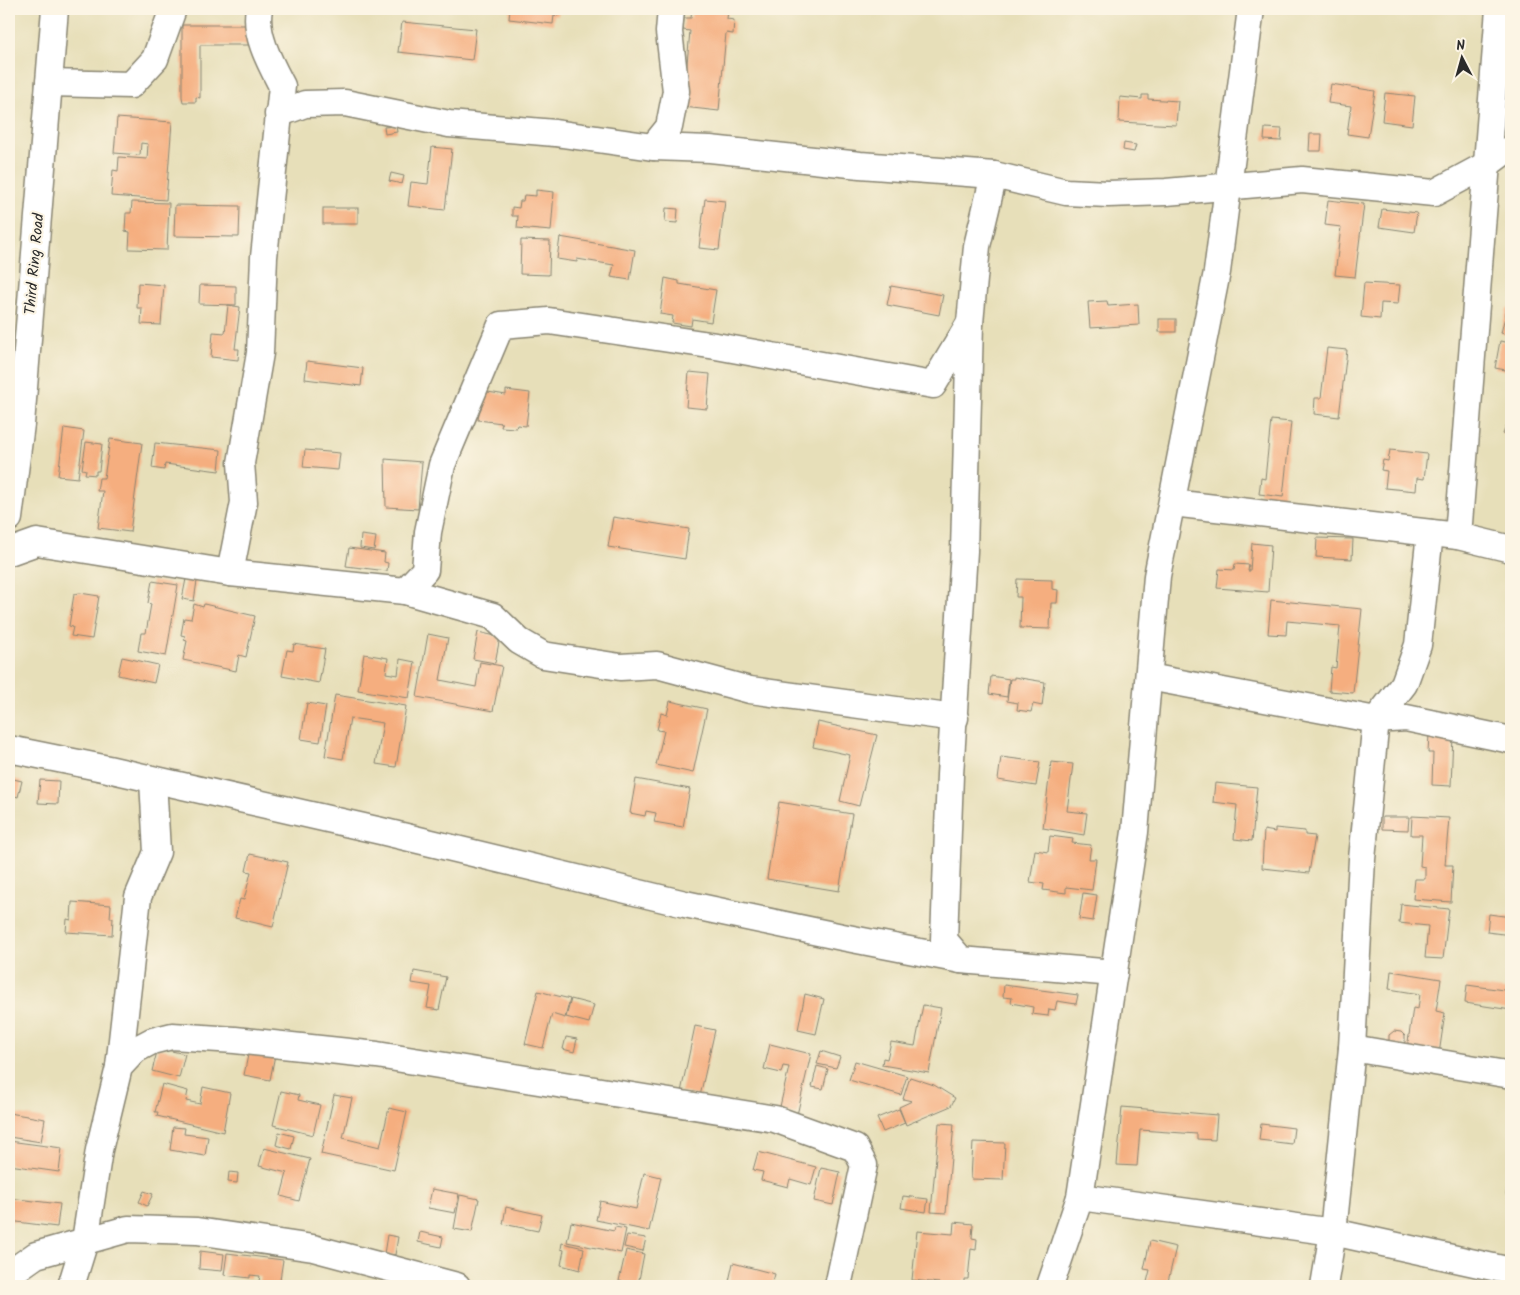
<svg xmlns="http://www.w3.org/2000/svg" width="1520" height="1295" font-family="Kalam,sans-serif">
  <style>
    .building { fill: #f5ae7f }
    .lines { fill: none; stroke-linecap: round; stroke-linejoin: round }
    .minor-casing { stroke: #898572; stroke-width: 29 }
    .minor { stroke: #fff; stroke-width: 26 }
    .labels { text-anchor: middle; stroke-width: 4.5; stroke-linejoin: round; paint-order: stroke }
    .street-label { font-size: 15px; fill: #2b2b2b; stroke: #fcf5e5 }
  </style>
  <rect width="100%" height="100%" fill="#fcf5e5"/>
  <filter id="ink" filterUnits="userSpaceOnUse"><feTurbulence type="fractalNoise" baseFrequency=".02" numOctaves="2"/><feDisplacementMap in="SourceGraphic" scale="10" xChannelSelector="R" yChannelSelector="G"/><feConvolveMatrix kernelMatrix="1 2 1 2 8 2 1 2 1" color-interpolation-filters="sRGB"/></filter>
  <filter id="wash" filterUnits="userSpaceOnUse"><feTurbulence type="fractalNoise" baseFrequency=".0096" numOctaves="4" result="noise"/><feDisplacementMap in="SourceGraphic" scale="20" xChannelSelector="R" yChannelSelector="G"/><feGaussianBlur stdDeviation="1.12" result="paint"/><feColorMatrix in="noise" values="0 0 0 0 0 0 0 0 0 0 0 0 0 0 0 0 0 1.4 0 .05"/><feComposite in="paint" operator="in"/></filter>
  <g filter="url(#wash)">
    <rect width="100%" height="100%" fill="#e7dfb9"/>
    <g id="blocks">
      <g class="building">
        <polygon points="510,9 559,9 558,16 554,15 553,24 509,19"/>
        <polygon points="692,9 728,10 727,19 734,20 733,34 726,33 719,111 683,107 690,31 683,30 684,18 691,18"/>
        <polygon points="402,22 476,29 472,60 398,52"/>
        <polygon points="182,25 252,25 252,45 200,45 200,98 196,97 196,102 183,102 182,97"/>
        <polygon points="1331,84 1375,91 1368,137 1347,134 1351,106 1328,103"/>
        <polygon points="1385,93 1415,96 1412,125 1382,121"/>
        <polygon points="1142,95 1148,95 1148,99 1178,101 1176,125 1119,122 1120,97 1142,99"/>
        <polygon points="117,118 172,122 166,200 111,196 113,170 118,171 119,157 147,159 148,144 141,143 140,155 114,153"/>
        <polygon points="396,126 397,132 385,134 384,127"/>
        <polygon points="1265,128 1282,129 1281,141 1264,140"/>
        <polygon points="1310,134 1322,134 1321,151 1309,151"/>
        <polygon points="1124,143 1136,145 1134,152 1123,150"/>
        <polygon points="432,147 452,149 445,210 408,206 411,182 428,184"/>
        <polygon points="391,173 404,176 402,184 389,181"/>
        <polygon points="536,190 554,192 551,231 517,228 518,216 512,216 512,207 519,208 520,201 523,201 524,195 536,196"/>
        <polygon points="705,199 725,201 719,250 699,248"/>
        <polygon points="1328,200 1364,204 1355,277 1335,275 1341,227 1325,225"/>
        <polygon points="132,202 169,203 167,250 129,249 130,232 125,231 126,213 131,213"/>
        <polygon points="175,205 240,206 239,237 174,236"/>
        <rect x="323" y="208" width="35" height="16"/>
        <polygon points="666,208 678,209 677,223 665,222"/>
        <polygon points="1382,209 1417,213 1414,232 1379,227"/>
        <polygon points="560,237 635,250 630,280 611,277 614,265 577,259 577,262 557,259"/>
        <polygon points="521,240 550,241 549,275 520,274"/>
        <polygon points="665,278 679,281 679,284 716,290 711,322 692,319 691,326 672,323 673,316 660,314"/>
        <polygon points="138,283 164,285 161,325 141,324 142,308 137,308"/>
        <polygon points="1364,283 1400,285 1398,304 1381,303 1380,319 1361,317"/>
        <polygon points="200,285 236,286 236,305 199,304"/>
        <polygon points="891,286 943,295 939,315 887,305"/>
        <polygon points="1107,301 1108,306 1138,304 1139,325 1090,328 1088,302"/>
        <polygon points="228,305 240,307 235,349 239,349 238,360 211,357 213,332 225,333"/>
        <polygon points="1507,308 1511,309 1511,336 1501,333"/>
        <rect x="1159" y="319" width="17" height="13"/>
        <polygon points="1500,341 1511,343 1511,371 1495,368"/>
        <polygon points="1327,348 1347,350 1339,417 1314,414 1315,398 1321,398"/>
        <polygon points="307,361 363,368 361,386 305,379"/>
        <polygon points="689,372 710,374 707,409 686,407"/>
        <polygon points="506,390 530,393 526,426 517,425 516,428 501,427 502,423 478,420 482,391 506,395"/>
        <polygon points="1271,420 1291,422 1283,497 1259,494 1261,478 1265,479"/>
        <polygon points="1507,424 1511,426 1511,437 1503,434"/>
        <polygon points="64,428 84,431 78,478 58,476"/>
        <polygon points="110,439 142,443 130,532 98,528 103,491 97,491 99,478 104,478"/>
        <polygon points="86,442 102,444 99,471 96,471 96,475 85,474 86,470 82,469"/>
        <polygon points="155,443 221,450 219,471 165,464 164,470 152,468"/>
        <polygon points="305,450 340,453 338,470 303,467"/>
        <polygon points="1390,450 1427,454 1424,479 1417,478 1416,491 1385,488 1387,471 1381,470 1383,460 1388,461"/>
        <polygon points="385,459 422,462 418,509 386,507"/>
        <polygon points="613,517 689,529 685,559 608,547"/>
        <polygon points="361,535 376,537 374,550 360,548"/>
        <polygon points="1317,538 1353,539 1352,559 1316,557"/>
        <polygon points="1252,543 1271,545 1268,592 1217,588 1219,569 1234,570 1235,564 1249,565 1248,571 1250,571"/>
        <polygon points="349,548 385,553 384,562 388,563 387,571 346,566"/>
        <polygon points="186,579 197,581 194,601 182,599"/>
        <polygon points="1017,579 1052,580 1052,589 1058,590 1057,603 1051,603 1050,629 1020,628 1021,597 1016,597"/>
        <polygon points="152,581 178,585 166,656 138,651 141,633 146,633 151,604 148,603"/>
        <polygon points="80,593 99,596 92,639 71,636 73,627 69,626 74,594"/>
        <polygon points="1271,600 1362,609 1353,693 1329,691 1331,667 1336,668 1340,626 1287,621 1286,635 1268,634"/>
        <polygon points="194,604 203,607 204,604 255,616 246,657 239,655 236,671 183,660 187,641 184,640 185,636 181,635 184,618 191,619"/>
        <polygon points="478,632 500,637 495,663 473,659"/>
        <polygon points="428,634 448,638 440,680 476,687 480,662 502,666 493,711 417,697"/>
        <polygon points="294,644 325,649 319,683 282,676 287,650 293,651"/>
        <polygon points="364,654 388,658 386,673 398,675 400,659 415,662 409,698 358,690"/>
        <polygon points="122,657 158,665 154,683 118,675"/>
        <polygon points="991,676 1009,679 1007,697 989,694"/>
        <polygon points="1014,677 1045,682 1042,706 1033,704 1031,712 1017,710 1018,703 1007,701 1010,679 1014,679"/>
        <polygon points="335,695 406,706 396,767 376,764 383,723 350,718 343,759 325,756"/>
        <polygon points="670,701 707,709 693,773 656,765 664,731 657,730 661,713 667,715"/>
        <polygon points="307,703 326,706 320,742 301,739"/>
        <polygon points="818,722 877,735 859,806 840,801 850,755 813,747"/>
        <polygon points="1429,734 1453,735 1451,786 1432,785 1433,753 1428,753"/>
        <polygon points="1001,757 1040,762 1036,786 998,780"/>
        <polygon points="1051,762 1073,764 1067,811 1087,813 1084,835 1043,828"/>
        <polygon points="9,778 22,781 18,797 9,794"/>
        <polygon points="636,779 690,789 683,827 654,822 656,813 646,811 645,816 630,813"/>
        <polygon points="40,780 59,781 58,804 38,803"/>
        <polygon points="1215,783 1257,787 1252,841 1234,839 1237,805 1213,802"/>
        <polygon points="779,802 852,814 839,891 767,879"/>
        <polygon points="1412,816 1449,818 1445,865 1453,865 1451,902 1413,899 1415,879 1425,879 1425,867 1420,866 1422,835 1411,835"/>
        <polygon points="1382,817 1409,817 1408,830 1382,829"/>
        <polygon points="1275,828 1305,831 1305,835 1315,836 1309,873 1262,868 1264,830 1275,832"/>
        <polygon points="1050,836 1073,839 1072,843 1091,845 1089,859 1096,859 1092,890 1066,887 1066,893 1043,890 1044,884 1030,882 1035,850 1048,852"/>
        <polygon points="250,854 288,862 273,927 235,918 240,899 244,900 251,872 246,871"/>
        <polygon points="1083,893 1097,895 1093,921 1079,919"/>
        <polygon points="72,902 111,905 110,918 113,918 112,935 66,932 67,919 71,920"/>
        <polygon points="1401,904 1449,909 1443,959 1425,958 1428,926 1399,923"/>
        <polygon points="1489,914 1511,917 1511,935 1487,932"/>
        <polygon points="414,971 446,977 439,1010 427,1008 431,986 412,983"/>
        <polygon points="1391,971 1441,979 1436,1011 1445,1013 1439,1054 1407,1049 1413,1008 1418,1009 1420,994 1389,989"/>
        <polygon points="1004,985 1078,995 1076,1004 1057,1001 1055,1010 1049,1009 1048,1016 1032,1014 1033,1007 1011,1003 1012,998 1003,997"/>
        <polygon points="1467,985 1511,991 1511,1010 1465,1003"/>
        <polygon points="538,991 570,999 565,1018 552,1014 543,1048 525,1044"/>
        <polygon points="805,994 824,999 816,1034 798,1030"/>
        <polygon points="571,999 594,1005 589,1023 566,1017"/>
        <polygon points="923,1005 941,1008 929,1073 882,1065 883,1058 887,1059 891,1042 915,1046"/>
        <polygon points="695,1026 715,1030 700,1096 681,1092"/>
        <polygon points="1394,1031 1401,1032 1405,1036 1405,1042 1400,1047 1389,1042 1389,1035"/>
        <polygon points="566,1037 577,1039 574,1052 563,1049"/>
        <polygon points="770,1044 811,1054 797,1115 779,1111 789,1067 783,1066 781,1073 764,1069"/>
        <polygon points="158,1048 185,1054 179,1078 152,1071"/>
        <polygon points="249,1050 275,1055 270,1080 244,1075"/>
        <polygon points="821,1051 840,1057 836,1068 817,1064"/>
        <polygon points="855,1061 907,1076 901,1095 849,1080"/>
        <polygon points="817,1066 828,1069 823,1089 812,1087"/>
        <polygon points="910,1077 934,1085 955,1098 951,1106 906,1125 899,1107 912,1101 903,1099"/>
        <polygon points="162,1084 188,1091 186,1101 200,1104 203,1087 230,1093 223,1132 157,1116 158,1112 155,1112"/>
        <polygon points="281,1091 299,1095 298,1100 320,1105 313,1135 273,1125"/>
        <polygon points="334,1095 352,1098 343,1138 380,1147 389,1108 407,1112 394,1170 321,1154"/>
        <polygon points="1122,1107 1217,1115 1215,1140 1197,1139 1197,1134 1140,1130 1137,1166 1117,1165"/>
        <polygon points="899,1109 905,1123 883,1132 877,1118"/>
        <polygon points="9,1113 45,1119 41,1142 9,1137"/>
        <polygon points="939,1123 954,1124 946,1213 931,1212"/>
        <polygon points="1261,1124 1294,1128 1292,1144 1259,1140"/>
        <polygon points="173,1127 185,1128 184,1134 208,1137 205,1156 170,1150"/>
        <polygon points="279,1132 294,1136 291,1149 276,1145"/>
        <polygon points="9,1141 62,1148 59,1172 9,1165"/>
        <polygon points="973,1142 1005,1143 1003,1180 971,1179"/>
        <polygon points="264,1148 310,1159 299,1201 281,1196 287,1173 259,1166"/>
        <polygon points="758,1152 816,1167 811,1185 790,1179 788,1187 761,1180 763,1172 753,1170"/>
        <polygon points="1509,1163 1511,1164 1511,1196 1506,1195"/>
        <polygon points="821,1168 840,1172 833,1205 814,1201"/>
        <polygon points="229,1172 238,1173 237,1183 228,1182"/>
        <polygon points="644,1173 661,1177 649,1231 596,1220 600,1201 636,1209"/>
        <polygon points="432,1189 459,1194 455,1213 428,1208"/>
        <polygon points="144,1191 153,1194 147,1206 139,1202"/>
        <polygon points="460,1195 479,1199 472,1232 454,1229"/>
        <polygon points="903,1196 928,1199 926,1212 901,1208"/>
        <polygon points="9,1198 60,1204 57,1227 9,1221"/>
        <polygon points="506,1207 542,1215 538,1231 503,1224"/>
        <polygon points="571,1222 614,1231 615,1227 626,1229 621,1253 567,1242"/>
        <polygon points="954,1222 973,1224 972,1238 977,1239 976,1250 971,1249 968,1279 964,1279 964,1286 939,1286 939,1283 912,1280 917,1231 953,1234"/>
        <polygon points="420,1232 443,1237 441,1247 418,1242"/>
        <polygon points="387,1235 398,1237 395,1255 384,1254"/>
        <polygon points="627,1235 646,1238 643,1251 624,1247"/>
        <polygon points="1150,1241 1176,1247 1167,1286 1146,1286 1150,1270 1144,1269"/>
        <polygon points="562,1243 584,1248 580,1270 561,1265 564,1250 561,1249"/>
        <polygon points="626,1250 644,1254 638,1285 619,1281"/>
        <polygon points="200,1251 224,1254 222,1271 199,1269"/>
        <polygon points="227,1253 283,1260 279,1286 258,1286 260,1276 250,1275 250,1278 224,1275"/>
        <polygon points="733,1263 775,1274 772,1286 728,1286"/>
      </g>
    </g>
  </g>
  <g filter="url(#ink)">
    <use href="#blocks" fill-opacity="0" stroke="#898572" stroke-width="1"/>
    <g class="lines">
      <g class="minor-casing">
        <g id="minor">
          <polyline points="49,83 131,85 155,59 173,9"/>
          <polyline points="278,114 305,104 345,103 449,124 555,133 653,147 710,149 860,165 994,175 1066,192 1108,194 1166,192 1302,180 1434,193 1486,165 1505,151 1511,151"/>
          <polyline points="653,147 669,127 676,91 669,32 671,9"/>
          <polyline points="1172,503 1458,536 1511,549"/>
          <polyline points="9,518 21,424 55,9"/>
          <polyline points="1458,536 1499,9"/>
          <polyline points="9,552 37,542 230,573 405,591 493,616 519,641 543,655 620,667 657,665 750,690 955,718"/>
          <path d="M230 573 244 502 241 463 260 353 264 257 282 86C270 63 254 34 259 9"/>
          <polyline points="405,591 425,570 428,532 442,465 501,325 549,321 716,346 933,385 970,323"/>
          <polyline points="1149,677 1376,720 1406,718 1511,740"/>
          <polyline points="9,749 108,769 381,831 685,904 842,937 961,960 1114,973"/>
          <polyline points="961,960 944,940 950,775 964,551 970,323 977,246 994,175"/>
          <polyline points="1352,1048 1511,1075"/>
          <polyline points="119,1067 138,897 157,852 153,780"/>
          <polyline points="1080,1197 1333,1232 1511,1271"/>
          <polyline points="9,1274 36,1255 128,1229 197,1231 313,1248 457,1286"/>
          <polyline points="71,1286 85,1241 99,1150 119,1067 135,1050 152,1041 172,1036 235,1040 377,1055 775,1119 855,1148 864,1165 838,1286"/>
          <polyline points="1050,1286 1080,1197 1135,832 1157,576 1217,272 1251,9"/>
          <polyline points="1324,1286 1333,1232 1352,1048 1362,859 1376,720 1404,684 1418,645 1430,533"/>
        </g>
      </g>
      <use href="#minor" class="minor"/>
    </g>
  </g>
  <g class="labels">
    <g class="street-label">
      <text transform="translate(34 264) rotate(-85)" y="5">Third Ring Road</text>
    </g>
  </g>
  <rect width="1520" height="1295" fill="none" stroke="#fcf5e5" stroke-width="30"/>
  <g transform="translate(1462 58) rotate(354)" stroke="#fcf5e5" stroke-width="4" paint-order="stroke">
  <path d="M0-4L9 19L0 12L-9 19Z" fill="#2b2b2b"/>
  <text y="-8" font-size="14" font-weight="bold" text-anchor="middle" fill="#2b2b2b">N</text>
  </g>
</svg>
